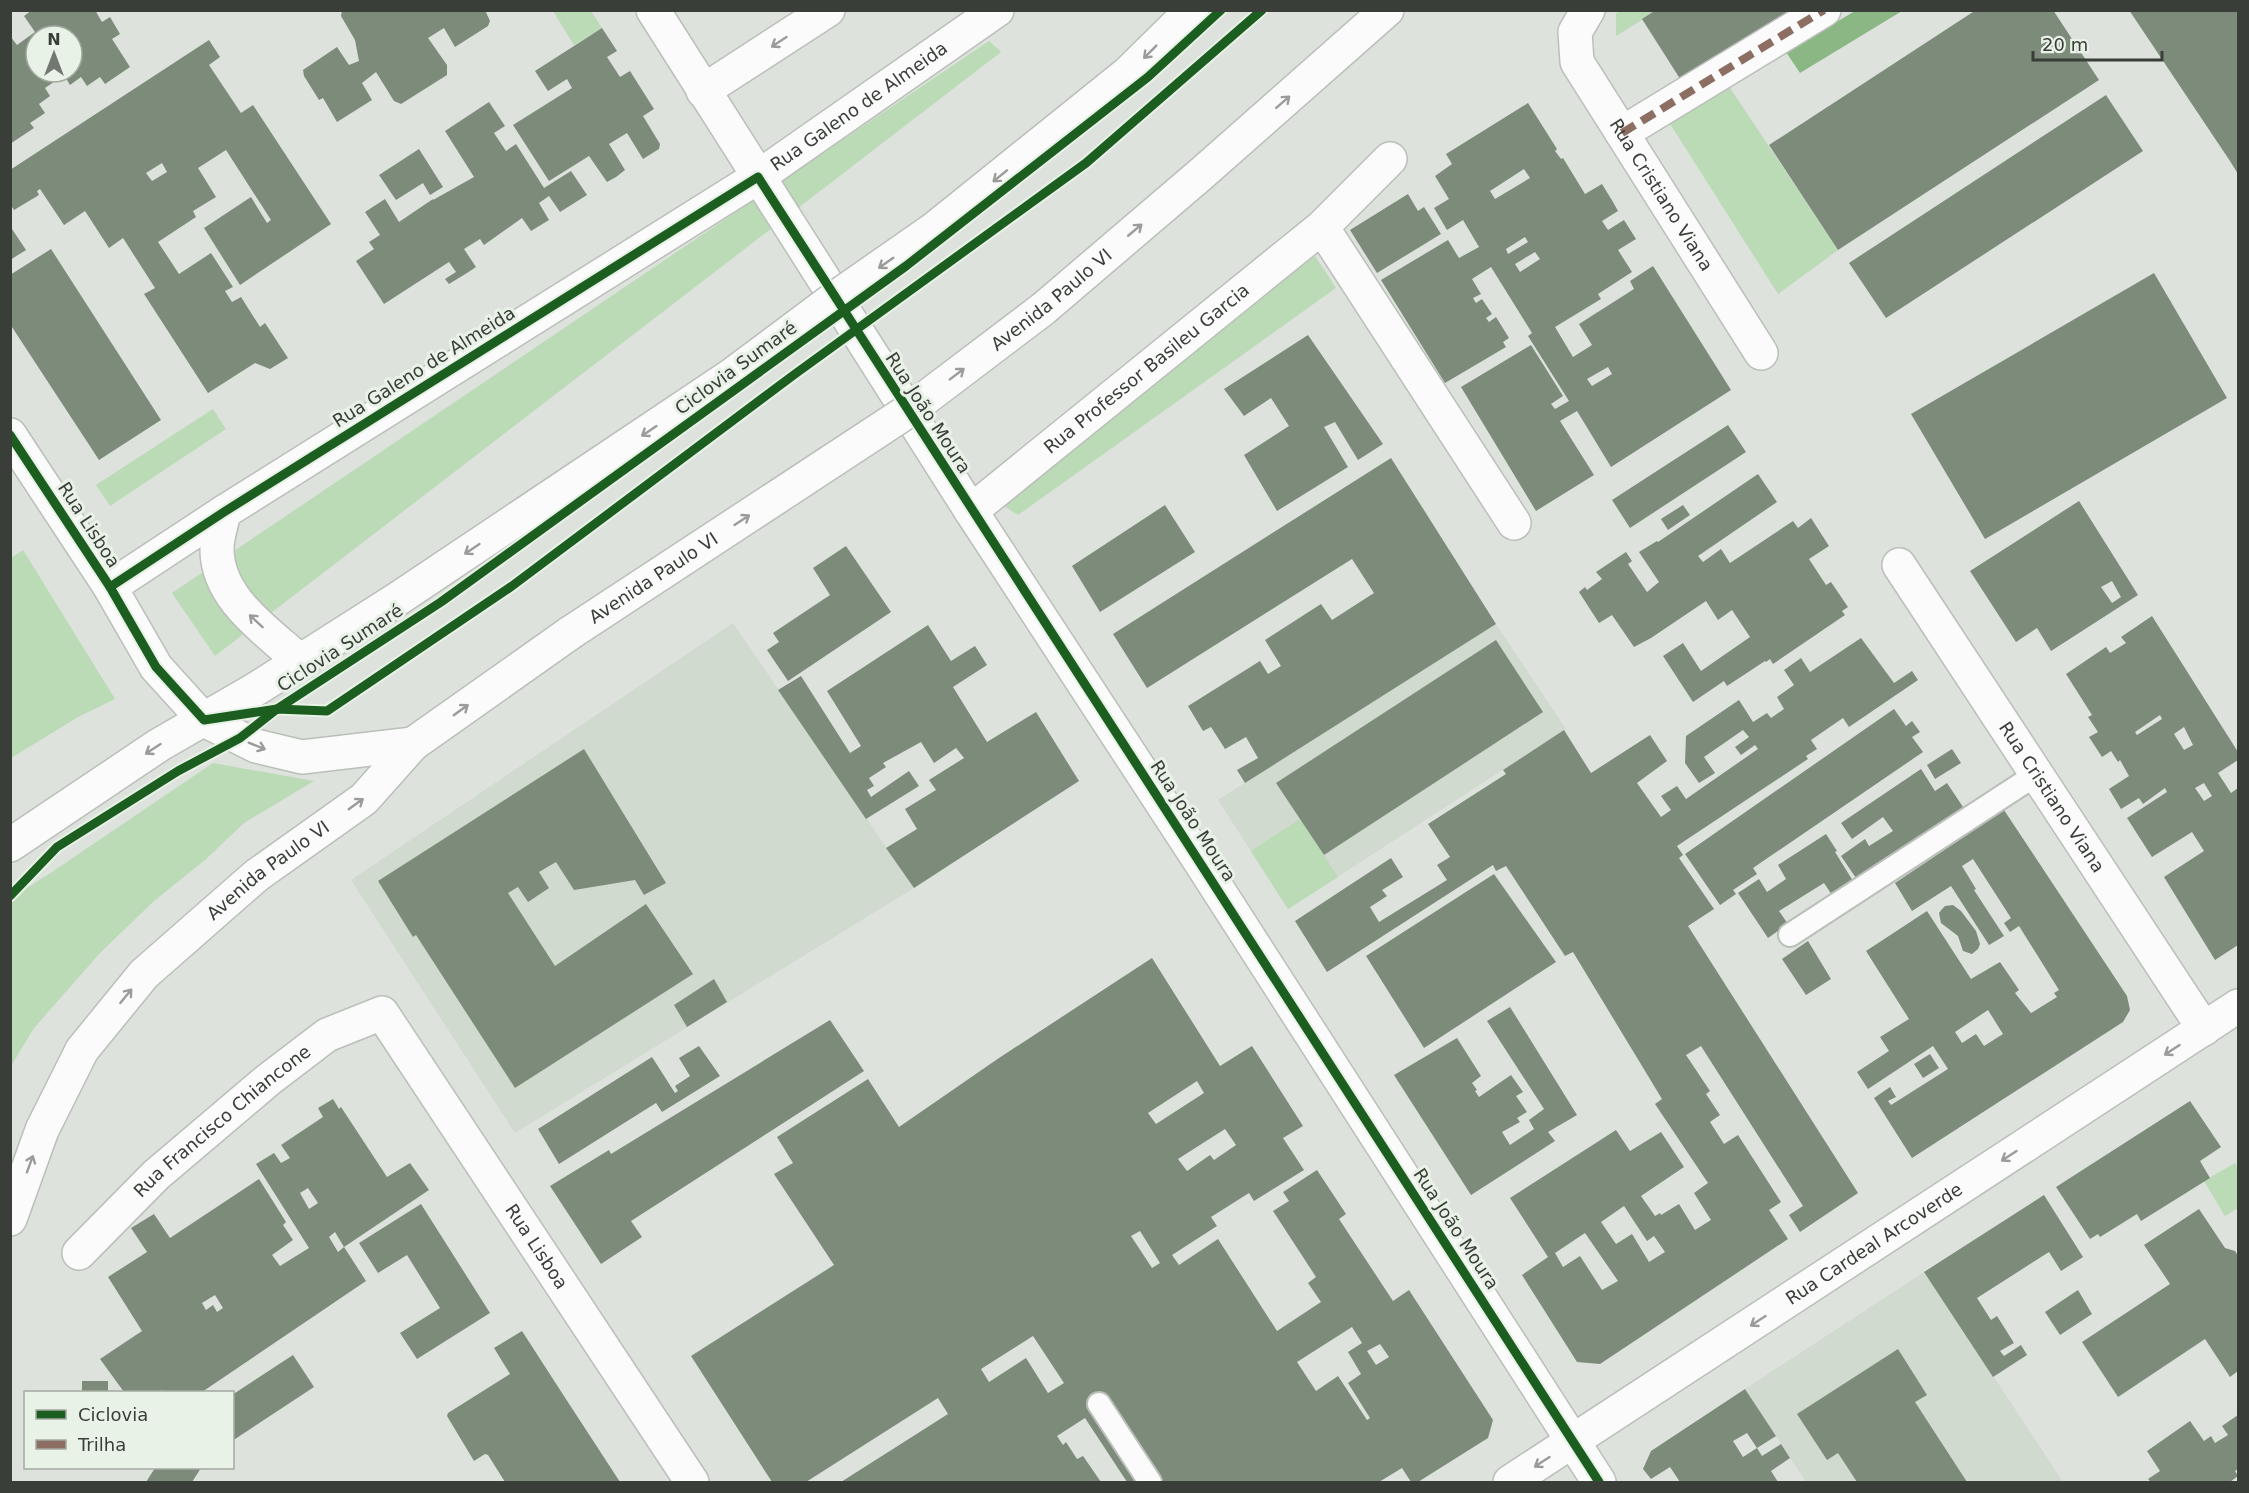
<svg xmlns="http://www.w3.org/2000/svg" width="2249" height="1493" font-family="'DejaVu Sans',sans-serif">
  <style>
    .built { fill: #d0dace }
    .green { fill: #bbdab6 }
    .water { fill: #8ab783 }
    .building { fill: #7d8b7b; fill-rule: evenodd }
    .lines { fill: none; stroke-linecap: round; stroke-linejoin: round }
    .lane-casing { stroke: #bbbfba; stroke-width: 26 }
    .street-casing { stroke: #bbbfba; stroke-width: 36 }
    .secondary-casing { stroke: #bbbfba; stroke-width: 36 }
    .primary-casing { stroke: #bbbfba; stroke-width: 36 }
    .lane { stroke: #fafbfa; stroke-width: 22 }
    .street { stroke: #fafbfa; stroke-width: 33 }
    .secondary { stroke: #fafbfa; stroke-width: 33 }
    .primary { stroke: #fafbfa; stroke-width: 33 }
    .primary-bridge-casing { stroke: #bbbfba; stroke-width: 36; stroke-linecap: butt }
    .primary-bridge { stroke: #fafbfa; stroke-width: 33 }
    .quiet { stroke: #8d6e63; stroke-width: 8; stroke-dasharray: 15 8; stroke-linecap: butt }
    .cycleway-casing { stroke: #e9f2e7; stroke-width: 13 }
    .cycleway { stroke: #1b5e20; stroke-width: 9 }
    .oneway { stroke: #9a9c9a }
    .labels { text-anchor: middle; stroke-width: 6; stroke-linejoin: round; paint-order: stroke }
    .street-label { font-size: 18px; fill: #3a3e39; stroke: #e9f2e7 }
  </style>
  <rect width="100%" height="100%" fill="#dde2dd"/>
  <g class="built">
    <polygon points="733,623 914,888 515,1133 351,880"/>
    <polygon points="1496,624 1566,729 1288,909 1218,800"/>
    <polygon points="1924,1272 1967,1336 2063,1482 1806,1482 1745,1389"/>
  </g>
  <g class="green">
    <polygon points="553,11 591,11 602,28 574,45"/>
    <polygon points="1619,11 1656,11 1616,36 1616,14"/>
    <polygon points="989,41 1001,52 215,656 172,593"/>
    <polygon points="1726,82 1838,250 1778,294 1667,119"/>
    <polygon points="1315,256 1336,288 1018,515 1001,504"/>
    <polygon points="213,409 226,429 110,506 96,485"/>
    <polygon points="23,550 115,699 78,717 11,758 11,558"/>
    <polygon points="213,763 314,781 244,823 205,860 154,901 99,954 34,1028 11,1066 11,898 49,874"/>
    <polygon points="1300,819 1338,877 1288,909 1251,851"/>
    <polygon points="2235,1163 2238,1169 2238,1208 2225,1216 2204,1181"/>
  </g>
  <polygon class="water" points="1855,11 1902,11 1800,73 1786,52"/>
  <g class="building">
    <path d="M32 10H95L102 22 110 17 120 34 112 39 130 67 105 84 100 77 87 86 81 77 70 85 64 75 45 88 50 96 39 104 45 113 30 123 34 128 10 144V36L17 45 35 32 24 16ZM36 36H72V72H36Z"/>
    <polygon points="342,10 485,10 490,21 488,26 455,47 444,28 428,38 447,65 447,75 401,104 394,101 376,72 362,83 372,100 337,122 323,98 319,100 304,76 303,70 337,47 349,65 359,61 355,40 341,16"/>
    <polygon points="1656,10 1785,10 1790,19 1684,85 1642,19"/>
    <polygon points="1976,10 2053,10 2099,80 1838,250 1769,145"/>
    <polygon points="2129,10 2238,10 2238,174 2230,161"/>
    <polygon points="602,28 617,51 607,57 620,77 630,71 654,109 643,116 660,144 659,149 643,159 627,133 609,144 625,170 616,177 607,182 589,156 549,181 513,125 572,88 567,79 548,91 535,71"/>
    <path d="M209 40 220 57 209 65 241 113 253 105 331 224 240 285 204 228 251 197 267 223 271 220 226 150 198 168 216 197 193 211 196 217 158 242 179 274 211 253 233 287 225 291 232 302 241 297 260 327 265 323 288 358 270 369 255 363 208 393 144 294 155 288 123 238 109 248 85 211 64 225 40 189 37 191 39 195 14 210 12 207 10 209V170ZM162 163 167 172 152 181 146 173Z"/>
    <polygon points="2106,95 2143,151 1886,318 1849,263"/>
    <polygon points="489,102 505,126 494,133 506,151 516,144 544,188 571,171 587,195 560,212 549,196 539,203 549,220 531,231 522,218 484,245 480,239 464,249 476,267 467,273 449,284 445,279 456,272 449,262 384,304 356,261 374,249 369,242 380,235 365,212 385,199 399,222 433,199 433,200 474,177 445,131"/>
    <path d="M1528 103 1557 149 1555 151 1561 159 1563 158 1585 194 1602 184 1613 202 1618 211 1602 221 1608 230 1624 220 1636 239 1618 250 1632 272 1598 294 1601 299 1555 327 1573 357 1592 345 1579 324 1634 289 1630 281 1653 266 1731 390 1611 467 1577 411 1560 421 1594 475 1536 511 1461 387 1531 345 1563 396 1551 404 1555 409 1569 401 1528 336 1532 333 1491 267 1472 279 1481 294 1473 298 1476 303 1482 299 1492 314 1486 318 1489 322 1496 317 1509 338 1503 342 1506 347 1445 383 1381 280 1448 240 1459 258 1479 247 1463 220 1447 230 1434 208 1449 199 1435 176 1452 164 1446 154ZM1524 169 1530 178 1495 199 1490 191ZM1525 237 1528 242 1508 254 1506 249ZM1535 252 1540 259 1520 272 1515 264ZM1608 367 1612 374 1592 386 1587 379Z"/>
    <polygon points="419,149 443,187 430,195 423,183 396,200 379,175"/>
    <polygon points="1408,194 1418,211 1424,207 1441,234 1377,273 1350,230"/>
    <polygon points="10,226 26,250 10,260"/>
    <polygon points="51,249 161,420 99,460 10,324 10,275"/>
    <polygon points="2154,273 2227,398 1985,539 1911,414"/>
    <polygon points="1308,335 1383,444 1358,460 1335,422 1324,427 1348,467 1277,511 1244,455 1289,426 1271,398 1244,416 1224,389"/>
    <polygon points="1728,425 1746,452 1630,528 1612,500"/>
    <polygon points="1391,458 1496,624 1245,783 1237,770 1258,758 1246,737 1225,749 1211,727 1203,731 1188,706 1260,661 1268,674 1281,666 1265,640 1321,604 1332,620 1374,593 1352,559 1147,688 1113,634"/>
    <polygon points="1758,474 1777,502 1698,556 1703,562 1721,549 1730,563 1793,521 1798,528 1811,518 1829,546 1809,559 1826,585 1831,582 1848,607 1842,611 1845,615 1773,664 1770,659 1766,662 1765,661 1727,686 1724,681 1693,702 1663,656 1683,643 1701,671 1750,637 1732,610 1718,620 1706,601 1651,638 1634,647 1612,615 1599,623 1579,592 1585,587 1587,590 1602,579 1596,572 1626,552 1632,561 1628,564 1647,592 1659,582 1639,552 1657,541 1658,542"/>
    <path d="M2079 501 2138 595 2051 651 2037 628 2016 642 1970 571ZM2112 581 2121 597 2112 603 2101 587Z"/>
    <polygon points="1165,505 1195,552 1100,612 1072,566"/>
    <polygon points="1683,505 1690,515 1668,530 1661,519"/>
    <polygon points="846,546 891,612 788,681 767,650 779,642 773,633 830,595 813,568"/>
    <path d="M2152 616 2238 752V760L2218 773 2231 793 2238 788V945L2215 960 2164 877 2204 851 2192 832 2152 857 2127 818 2167 792 2165 788 2143 804 2139 798 2121 809 2109 789 2129 776 2120 760 2118 762 2111 751 2102 757 2089 737 2098 732 2088 717 2092 715 2066 674 2106 647 2110 653 2126 643 2121 637ZM2160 715 2162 719 2137 735 2135 732ZM2184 727 2193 745 2184 750 2174 734ZM2204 783 2212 796 2204 801 2195 788Z"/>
    <polygon points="928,625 951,661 975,646 987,665 953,687 987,742 1036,712 1079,781 914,888 886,848 917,829 905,809 936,790 929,780 964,758 956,748 934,763 921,742 883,763 886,767 869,778 874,786 867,790 871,797 909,771 919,786 866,819 778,690 801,676 850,753 861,746 827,691"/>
    <path d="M1861 638 1894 683 1912 671 1918 680 1849 727 1843 718 1811 740 1817 749 1806 756 1808 759 1677 846 1683 855 1679 858 1714 909 1688 926 1858 1193 1800 1232 1789 1215 1803 1206 1701 1046 1686 1055 1710 1091 1706 1094 1720 1115 1710 1122 1724 1144 1738 1135 1781 1202 1769 1210 1788 1239 1600 1364 1577 1362 1522 1275 1548 1257 1510 1198 1616 1130 1630 1151 1661 1132 1684 1167 1641 1196 1655 1216 1660 1213 1661 1215 1679 1204 1695 1230 1711 1220 1694 1193 1708 1183 1655 1104 1662 1099 1573 952 1565 956 1506 866 1496 871 1493 865 1327 972 1295 921 1391 858 1403 877 1382 890 1387 896 1370 907 1379 922 1447 880 1437 865 1450 857 1428 824 1506 774 1503 770 1564 730 1591 773 1650 735 1667 761 1637 783 1661 817 1671 810 1661 796 1677 786 1686 799 1758 749 1755 745 1741 755 1735 747 1749 737 1743 730 1704 757 1715 773 1699 783 1685 763 1686 736 1739 700 1753 722 1767 713 1771 718 1784 709 1777 697 1794 685 1784 670 1801 658 1810 672ZM1624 1206 1647 1241 1654 1236 1665 1252 1649 1262 1632 1234 1616 1244 1601 1222ZM1585 1233 1618 1281 1602 1290 1580 1256 1563 1267 1555 1253Z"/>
    <polygon points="1496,640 1543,712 1324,855 1276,783"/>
    <polygon points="1894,709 1906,726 1912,721 1920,732 1912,737 1923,752 1753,868 1757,874 1733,890 1736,894 1720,905 1685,854"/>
    <polygon points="584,749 666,883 644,895 635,880 574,890 556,862 539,872 549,888 528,902 518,887 508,893 555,966 646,904 693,974 515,1088 416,935 413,937 378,881"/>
    <polygon points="1952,749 1961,763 1935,779 1927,765"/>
    <polygon points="1921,769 1935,791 1947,783 1963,807 1856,878 1841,856 1865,839 1869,846 1893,831 1883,817 1852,839 1841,823"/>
    <path d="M2004 810 2127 996 2130 1010 2123 1022 1912 1158 1874 1098 1890 1087 1896 1097 1888 1101 1891 1105 1948 1069 1933 1046 1868 1089 1857 1072 1889 1051 1880 1037 1909 1019 1866 951 1927 911 1971 979 2000 962 2019 990 2015 993 2031 1013 2057 997 2054 993 2059 990 2019 926 2010 932 2004 923 2011 918 1973 859 1962 866 1976 889 1974 890 2004 936 1989 945 1951 886 1912 911 1895 883ZM1988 1010 2003 1034 1984 1046 1976 1034 1962 1043 1955 1032Z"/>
    <polygon points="1826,834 1837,851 1835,852 1853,881 1832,895 1824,883 1779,911 1788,924 1768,938 1738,893 1759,879 1767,892 1786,879 1778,865"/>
    <polygon points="1494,874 1556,962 1424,1048 1366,956"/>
    <polygon points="1953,905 1961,911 1976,931 1980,944 1978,949 1972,954 1963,951 1958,936 1941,923 1939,913 1942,909 1945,906"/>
    <polygon points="1808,941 1831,979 1806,995 1782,959"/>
    <path d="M1152 958 1220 1066 1252 1046 1303 1126 1283 1138 1304 1170 1254 1201 1249 1193 1211 1217 1217 1226 1172 1255 1179 1265 1218 1239 1277 1331 1321 1302 1308 1283 1316 1277 1273 1211 1289 1201 1283 1192 1317 1170 1346 1214 1339 1219 1393 1301 1409 1290 1493 1420 1488 1438 1418 1482H1411L1402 1468 1379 1482H1127L1085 1418 1057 1436 1063 1445 1066 1442 1077 1459 1083 1456 1101 1482H841L948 1414 938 1398 806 1482H772L691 1356 834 1265 774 1174 793 1163 777 1137 868 1079 899 1127 999 1058ZM1197 1081 1204 1093 1156 1124 1148 1113ZM1225 1129 1236 1145 1214 1160 1210 1155 1187 1171 1178 1159ZM1140 1231 1160 1263 1152 1268 1131 1236ZM1352 1327 1362 1343 1348 1352 1361 1374 1348 1383 1370 1418 1367 1420 1338 1376 1316 1391 1297 1362ZM1033 1336 1064 1383 1048 1393 1026 1358 989 1382 981 1369ZM1380 1344 1389 1357 1376 1365 1367 1351Z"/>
    <polygon points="714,979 727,1002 687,1027 674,1005"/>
    <polygon points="1510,1007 1577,1115 1548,1132 1555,1141 1471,1195 1394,1075 1457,1038 1481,1076 1472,1083 1477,1090 1475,1091 1479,1097 1511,1075 1523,1092 1516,1096 1527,1112 1517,1118 1520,1122 1502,1132 1510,1145 1534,1129 1529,1120 1544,1109 1487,1021"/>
    <polygon points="830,1020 864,1071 631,1221 642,1237 601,1264 550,1186 609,1150 611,1154"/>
    <polygon points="699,1046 720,1076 662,1112 656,1103 559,1164 538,1129 652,1057 675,1093 678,1091 675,1086 690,1076 679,1058"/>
    <polygon points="1930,1054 1939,1068 1923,1078 1914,1064"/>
    <path d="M333 1099 339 1109 341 1107 387 1177 410 1163 429 1190 344 1247 335 1232 329 1237 338 1252 344 1247 366 1281 202 1392H164L162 1390 157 1392H124L100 1359 142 1331 108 1277 147 1252 131 1228 154 1214 170 1238 259 1179 286 1222 283 1225 293 1240 272 1255 280 1266 309 1248 256 1164 274 1153 281 1163 290 1158 281 1145 323 1117 318 1108ZM308 1188 318 1203 309 1209 300 1193ZM215 1295 223 1308 217 1312 213 1305 206 1310 202 1303Z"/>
    <polygon points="2190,1101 2221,1147 2200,1161 2210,1178 2141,1221 2137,1214 2100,1237 2098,1234 2090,1239 2056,1187"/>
    <polygon points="2044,1195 2083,1257 2061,1271 2049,1252 1977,1298 1991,1320 1997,1316 2014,1343 2000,1351 2004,1356 2021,1345 2027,1355 1993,1377 1924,1272"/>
    <polygon points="421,1204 490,1313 417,1359 400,1333 440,1308 407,1255 378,1273 359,1243"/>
    <polygon points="2199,1209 2225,1248 2235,1251 2238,1256 2238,1371 2230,1377 2205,1339 2118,1397 2082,1342 2170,1284 2144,1245"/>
    <polygon points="2078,1290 2092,1314 2060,1335 2045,1312"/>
    <polygon points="522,1331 562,1393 620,1482 505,1482 488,1455 485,1454 474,1461 447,1416 448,1413 510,1374 494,1348"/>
    <polygon points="1898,1349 1927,1395 1915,1402 1967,1482 1857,1482 1838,1453 1827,1460 1797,1414"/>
    <polygon points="293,1355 314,1387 232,1441 232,1395"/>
    <rect x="82" y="1381" width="26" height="11"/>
    <polygon points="1745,1389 1776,1436 1757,1448 1747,1433 1733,1441 1743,1457 1757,1448 1762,1456 1781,1444 1790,1458 1771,1471 1778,1482 1680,1482 1670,1467 1651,1479 1643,1469 1651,1451"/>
    <polygon points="2238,1415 2238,1469 2235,1471 2238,1476 2230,1482 2151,1482 2148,1479 2160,1471 2147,1451 2190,1421 2204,1441 2211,1436 2215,1443 2228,1435 2222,1426"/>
    <polygon points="155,1468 201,1468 192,1482 146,1482"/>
  </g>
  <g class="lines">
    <g class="lane-casing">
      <g id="lane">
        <polyline points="1790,935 2037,774"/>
        <polyline points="1099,1404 1150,1482"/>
      </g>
    </g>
    <g class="street-casing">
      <g id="street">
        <path id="s1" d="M1588 10 1575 32 1577 62 1761 353"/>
        <polyline points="703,91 828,10"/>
        <polyline points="1622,133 1824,10"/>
        <polyline points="1322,227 1514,523"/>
        <path id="s2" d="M971 511 1322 227 1390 159"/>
        <path id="s3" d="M1899 565 2204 1029"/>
        <path id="s4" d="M110 587 224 512 758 177 997 10"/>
        <path id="s5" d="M79 1253 156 1175 268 1080 327 1035 382 1013 692 1482"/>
      </g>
    </g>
    <g class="secondary-casing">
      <g id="secondary">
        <polyline points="653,10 971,511 1199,860 1599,1482"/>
        <polyline points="10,435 110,587 156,667 204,720"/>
        <path id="s6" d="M1510 1482 2238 1006"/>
      </g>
    </g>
    <g class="primary-casing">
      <g id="primary">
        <polyline points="934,229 1128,73 1192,10"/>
        <path id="s7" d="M911 409 1043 309 1200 175 1387 10"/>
        <path d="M224 512C222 523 217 537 217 548 216 598 267 631 300 661"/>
        <polyline points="204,720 256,746 302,757 413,744"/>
        <polyline points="10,845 159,745 256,689 396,600 732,375"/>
        <path id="s8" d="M10 1219 42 1130 82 1050 144 974 257 875 364 799 413 744 570 633"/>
      </g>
    </g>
    <use href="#lane" class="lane"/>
    <use href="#street" class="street"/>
    <use href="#secondary" class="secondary"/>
    <use href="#primary" class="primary"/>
    <g class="primary-bridge-casing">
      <g id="primary-bridge">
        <polyline points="732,375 835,298 934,229"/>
        <path id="s9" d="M570 633 911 409"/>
      </g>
    </g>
    <use href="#primary-bridge" class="primary-bridge"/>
    <polyline class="quiet" points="1622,133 1824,10"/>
    <g class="cycleway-casing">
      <g id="cycleway">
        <polyline points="10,435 110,587 156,667 204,720 277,709 327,711 512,586 795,374 1086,163 1262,10"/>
        <polyline points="110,587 224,512 758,177 1599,1482"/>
        <polyline points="10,896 57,847 178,771 240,738 277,709 441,602 906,266 1148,77 1221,10"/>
      </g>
    </g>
    <use href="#cycleway" class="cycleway"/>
  </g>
  <defs><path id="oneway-shaft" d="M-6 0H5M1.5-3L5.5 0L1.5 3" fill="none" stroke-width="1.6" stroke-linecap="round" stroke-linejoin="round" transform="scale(1.5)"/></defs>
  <g class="oneway">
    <use href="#oneway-shaft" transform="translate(779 42) rotate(147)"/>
    <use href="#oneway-shaft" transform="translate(1150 52) rotate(135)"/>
    <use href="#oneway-shaft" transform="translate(1283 102) rotate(-41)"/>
    <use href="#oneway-shaft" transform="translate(1000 176) rotate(141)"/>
    <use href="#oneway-shaft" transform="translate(1135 230) rotate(-40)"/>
    <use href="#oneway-shaft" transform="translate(886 263) rotate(145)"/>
    <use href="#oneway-shaft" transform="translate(957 374) rotate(-37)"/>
    <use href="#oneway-shaft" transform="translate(649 431) rotate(146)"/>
    <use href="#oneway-shaft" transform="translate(742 520) rotate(-33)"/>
    <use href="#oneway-shaft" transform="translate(472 549) rotate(146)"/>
    <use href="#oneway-shaft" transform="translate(256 621) rotate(-137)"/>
    <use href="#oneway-shaft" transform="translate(461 710) rotate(-36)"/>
    <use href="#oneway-shaft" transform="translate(257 746) rotate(22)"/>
    <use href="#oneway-shaft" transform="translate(153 749) rotate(147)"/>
    <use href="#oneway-shaft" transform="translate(356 804) rotate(-36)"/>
    <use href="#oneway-shaft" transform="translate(126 996) rotate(-51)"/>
    <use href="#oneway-shaft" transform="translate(2172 1050) rotate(147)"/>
    <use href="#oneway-shaft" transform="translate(2009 1156) rotate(147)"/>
    <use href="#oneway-shaft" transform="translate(30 1164) rotate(-70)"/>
    <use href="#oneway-shaft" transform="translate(1758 1321) rotate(147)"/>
    <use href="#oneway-shaft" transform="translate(1542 1462) rotate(147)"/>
  </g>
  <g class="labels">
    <g class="street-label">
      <text dy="6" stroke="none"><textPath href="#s4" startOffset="890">Rua Galeno de Almeida</textPath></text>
      <text dy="6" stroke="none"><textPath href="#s1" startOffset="213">Rua Cristiano Viana</textPath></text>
      <text dy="6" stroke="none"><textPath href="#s7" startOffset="178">Avenida Paulo VI</textPath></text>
      <text transform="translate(424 367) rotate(-32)" y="6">Rua Galeno de Almeida</text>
      <text transform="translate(736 368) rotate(-36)" y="6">Ciclovia Sumaré</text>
      <text dy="6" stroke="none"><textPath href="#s2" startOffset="226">Rua Professor Basileu Garcia</textPath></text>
      <text transform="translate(928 413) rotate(57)" y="6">Rua João Moura</text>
      <text transform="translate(89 525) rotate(57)" y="6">Rua Lisboa</text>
      <text dy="6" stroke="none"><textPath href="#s9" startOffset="100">Avenida Paulo VI</textPath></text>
      <text transform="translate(340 648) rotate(-33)" y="6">Ciclovia Sumaré</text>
      <text dy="6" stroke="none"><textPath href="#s3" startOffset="278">Rua Cristiano Viana</textPath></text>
      <text transform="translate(1193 821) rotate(57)" y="6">Rua João Moura</text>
      <text dy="6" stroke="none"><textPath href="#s8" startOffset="444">Avenida Paulo VI</textPath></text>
      <text dy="6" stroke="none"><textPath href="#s5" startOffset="195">Rua Francisco Chiancone</textPath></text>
      <text transform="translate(1456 1229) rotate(57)" y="6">Rua João Moura</text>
      <text dy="6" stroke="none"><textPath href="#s6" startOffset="435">Rua Cardeal Arcoverde</textPath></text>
      <text dy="6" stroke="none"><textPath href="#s5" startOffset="670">Rua Lisboa</textPath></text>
    </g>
  </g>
  <rect width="2249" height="1493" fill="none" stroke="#3a3e39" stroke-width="24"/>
  <rect x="24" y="1391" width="210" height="78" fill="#e9f2e7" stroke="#a3aaa1" stroke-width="1.5"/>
  <rect x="36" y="1410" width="30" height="9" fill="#1b5e20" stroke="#a3aaa1" stroke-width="1.5"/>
  <text x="78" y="1421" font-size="18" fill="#3a3e39">Ciclovia</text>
  <rect x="36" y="1440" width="30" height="9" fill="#8d6e63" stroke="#a3aaa1" stroke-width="1.5"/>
  <text x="78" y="1451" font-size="18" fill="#3a3e39">Trilha</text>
  <g transform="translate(54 54)"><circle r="28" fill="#e9f2e7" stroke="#a3aaa1" stroke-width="1.5"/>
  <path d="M0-4.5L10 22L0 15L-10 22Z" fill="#737772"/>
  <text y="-9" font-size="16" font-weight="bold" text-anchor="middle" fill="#3a3e39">N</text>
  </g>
  <path d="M2033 51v9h129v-9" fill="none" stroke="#3a3e39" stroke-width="3"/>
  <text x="2042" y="51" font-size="18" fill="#3a3e39" stroke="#e9f2e7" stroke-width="4.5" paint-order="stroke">20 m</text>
</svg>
